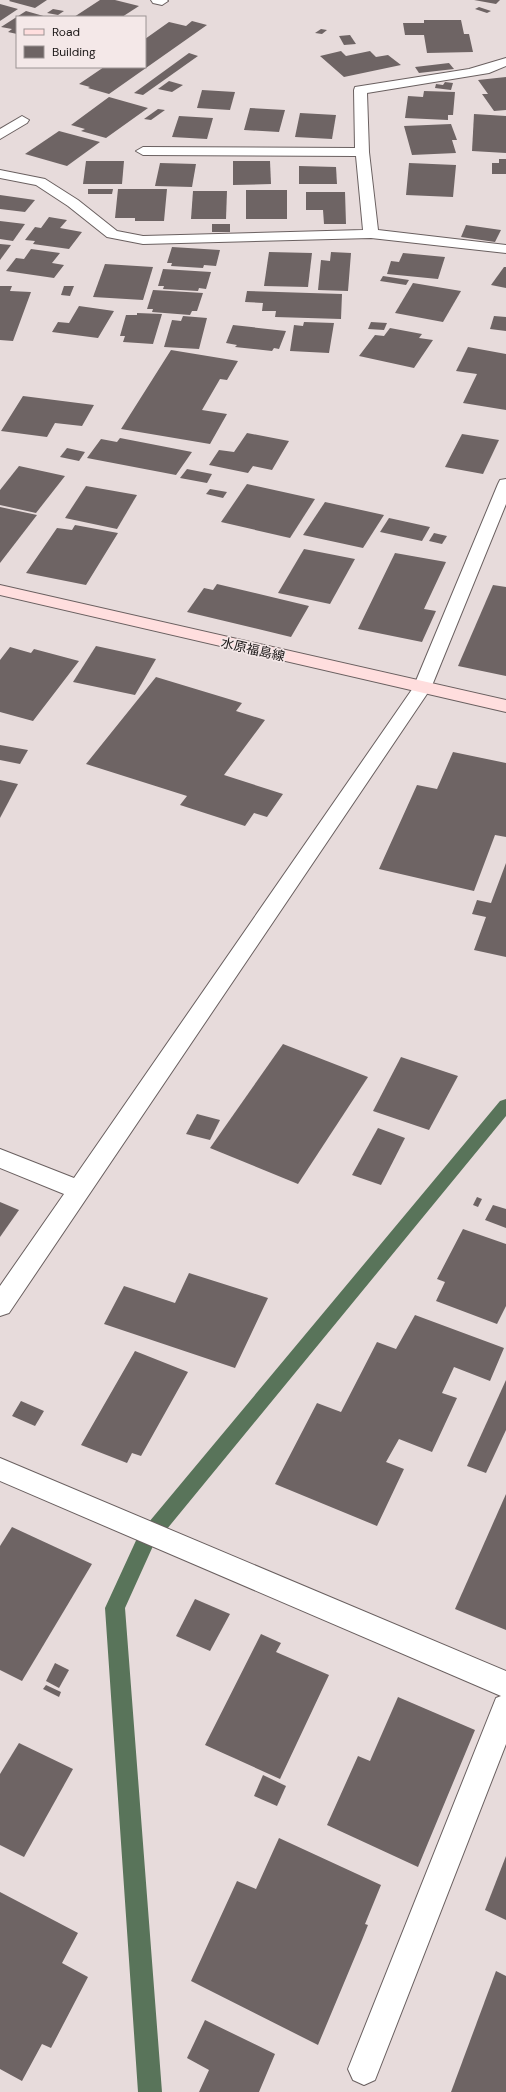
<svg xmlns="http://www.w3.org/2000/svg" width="506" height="2092" font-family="'DM Sans','Noto Sans JP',sans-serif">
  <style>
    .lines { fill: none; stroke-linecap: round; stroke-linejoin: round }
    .stream { fill: #59745a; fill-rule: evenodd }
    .building { fill: #6e6464 }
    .minor-casing { stroke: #6a6060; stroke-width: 2 }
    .secondary-casing { stroke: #6a6060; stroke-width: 2 }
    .minor { fill: #fff; fill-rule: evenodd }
    .secondary { fill: #ffdede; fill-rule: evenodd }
    .labels { text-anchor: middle; stroke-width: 3; stroke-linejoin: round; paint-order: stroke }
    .street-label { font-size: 13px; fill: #191515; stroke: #f4e8e8 }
  </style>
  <rect width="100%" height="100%" fill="#e7dbdb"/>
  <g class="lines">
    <polygon class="stream" points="506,1099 506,1116 153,1546 125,1608 162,2092 138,2092 105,1608 139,1534 500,1101"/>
  </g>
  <g class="building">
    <polygon points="10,0 47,0 35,8 9,1"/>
    <polygon points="100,0 115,0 139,6 122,17 74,17"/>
    <polygon points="474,0 500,0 496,4"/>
    <polygon points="0,4 18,9 0,21"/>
    <polygon points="479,7 491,11 487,13 475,9"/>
    <polygon points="53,9 64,11 58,15 47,13"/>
    <polygon points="26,11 47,17 17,17 17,34 8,32 12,29 1,27"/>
    <polygon points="424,20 461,20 464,34 469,34 473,52 427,53 424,35 405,35 403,23 424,23"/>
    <polygon points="192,21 207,25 109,94 88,88 90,87 79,84 104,67 145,67 145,39 169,22 186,26"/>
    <polygon points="321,29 327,30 322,34 315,33"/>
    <polygon points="350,35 356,44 344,45 339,36"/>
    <polygon points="341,51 346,56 370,51 376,57 388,55 401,65 344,77 320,56"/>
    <polygon points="189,53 198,56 143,95 134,93"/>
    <polygon points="449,63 454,69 419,73 415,67"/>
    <polygon points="506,77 506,110 494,111 482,94 488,94 478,80"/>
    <polygon points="169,81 183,85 172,92 158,89"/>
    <polygon points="445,82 453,83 451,90 435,88 436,84 443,85"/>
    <polygon points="202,90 235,92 230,110 197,108"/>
    <polygon points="424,91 455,92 453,115 448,115 448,120 405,118 408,96 423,97"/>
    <polygon points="109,97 148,108 106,138 81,131 85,129 71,125"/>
    <polygon points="250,108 285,110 279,132 244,130"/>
    <polygon points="158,109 165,110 151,120 144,119"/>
    <polygon points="300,113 336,115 332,139 295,137"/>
    <polygon points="474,114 506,116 506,153 472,151"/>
    <polygon points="179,116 213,118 207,139 172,137"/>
    <polygon points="451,124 457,140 452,140 456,153 412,155 404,126"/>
    <polygon points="59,131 100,142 67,166 25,154"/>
    <polygon points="499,159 506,159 506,174 492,174 492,163 499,163"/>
    <polygon points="86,161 124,161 122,184 83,184"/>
    <polygon points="233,161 270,161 271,184 233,185"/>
    <polygon points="160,163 196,164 192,187 155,186"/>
    <polygon points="409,163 456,165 453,197 406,195"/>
    <polygon points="299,166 336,167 337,184 299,184"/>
    <polygon points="88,189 113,189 112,194 88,194"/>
    <polygon points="118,189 167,189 164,221 135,221 135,218 115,218"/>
    <rect x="246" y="190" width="41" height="29"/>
    <polygon points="193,191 227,191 226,219 191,219"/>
    <polygon points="306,192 345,192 346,224 324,224 323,210 306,210"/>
    <polygon points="0,195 35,200 25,212 0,209"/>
    <polygon points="49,217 67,220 60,228 82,232 69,249 33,244 35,241 25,240 35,227 41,228"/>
    <polygon points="0,221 25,224 13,241 0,239"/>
    <rect x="212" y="224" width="18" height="8"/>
    <polygon points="466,225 501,230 495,242 461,237"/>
    <polygon points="0,244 11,245 0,260"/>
    <polygon points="172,247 220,250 216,266 204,265 203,268 171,266 172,263 167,263"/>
    <polygon points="31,249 60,253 52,263 64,265 54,278 6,271 16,258 24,259"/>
    <polygon points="269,252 312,253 308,287 264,286"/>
    <polygon points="331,252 351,253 348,291 318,290 321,260 330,261"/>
    <polygon points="403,253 445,257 438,279 387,274 391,261 399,262"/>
    <polygon points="105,264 153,267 143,300 93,297"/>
    <polygon points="504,267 506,267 506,288 491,285"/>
    <polygon points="163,269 211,272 206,289 199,288 198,291 163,289 164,286 158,286"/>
    <polygon points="383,276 409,280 406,285 380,281"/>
    <polygon points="413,283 461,291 443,322 395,313"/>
    <polygon points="0,286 12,286 10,291 31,292 13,341 0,340"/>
    <polygon points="64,286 74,286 70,296 61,295"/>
    <polygon points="153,290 170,291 203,293 197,311 192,311 190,315 152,312 153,309 147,309"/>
    <polygon points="247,291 342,294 341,319 275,317 276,311 262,311 263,303 245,302"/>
    <polygon points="79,306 114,311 98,338 52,332 58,322 69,323"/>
    <polygon points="137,313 162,314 153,344 123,342 125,336 120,336 126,315 137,315"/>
    <polygon points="183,316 207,318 199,349 164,347 172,320 181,321"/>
    <polygon points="494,316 506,317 506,331 490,329"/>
    <polygon points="304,322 334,323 329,353 290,351 294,325 303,326"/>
    <polygon points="371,322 387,323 384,330 368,329"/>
    <polygon points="233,325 286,331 279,349 274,348 272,351 235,347 237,345 226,343"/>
    <polygon points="390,328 422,334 419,338 433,340 414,368 359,356 375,335 384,336"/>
    <polygon points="468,347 506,354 506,410 463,403 477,374 456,371"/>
    <polygon points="171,350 238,361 227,380 220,379 202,410 227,414 210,444 121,429"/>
    <polygon points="23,396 94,405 82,426 55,423 47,437 1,431"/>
    <polygon points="247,433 289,441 272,470 253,466 248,473 209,465 219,450 234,452"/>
    <polygon points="462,434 499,440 483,474 445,467"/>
    <polygon points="120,438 192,452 176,475 87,458 101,439 117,442"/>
    <polygon points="67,448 85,452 79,461 60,457"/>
    <polygon points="19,466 65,476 36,513 0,505 0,490"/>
    <polygon points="187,469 212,474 207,483 180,478"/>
    <polygon points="247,484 315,499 290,538 221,522"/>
    <polygon points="86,486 137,495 117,529 65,518"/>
    <polygon points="210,489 227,492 223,498 206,494"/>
    <polygon points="325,502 384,515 363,548 303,535"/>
    <polygon points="0,507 37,515 0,563"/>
    <polygon points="389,518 430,527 422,541 380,532"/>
    <polygon points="75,525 118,533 86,585 26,573 57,528 72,530"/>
    <polygon points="434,533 447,536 442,544 429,541"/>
    <polygon points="304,549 355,559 330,604 278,593"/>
    <polygon points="395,553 446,562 424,609 436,611 422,642 358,629"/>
    <polygon points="217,584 309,606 291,637 187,612 204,588 213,590"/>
    <polygon points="493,585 506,587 506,676 458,666"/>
    <polygon points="96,646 156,659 135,695 73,682"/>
    <polygon points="10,647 31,653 34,649 79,661 33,721 0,712 0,660"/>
    <polygon points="156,677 242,703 236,711 265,720 224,775 283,794 267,817 254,813 245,826 180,805 187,796 86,764"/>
    <polygon points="0,745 28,750 20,764 0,760"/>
    <polygon points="453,752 506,763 506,837 495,835 474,891 379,869 417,785 437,789"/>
    <polygon points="0,780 18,784 0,818"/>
    <polygon points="506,863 506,957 474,950 486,917 472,914 477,900 491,903"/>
    <polygon points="283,1044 368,1077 298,1184 210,1148"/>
    <polygon points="401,1057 458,1076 429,1130 373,1111"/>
    <polygon points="197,1114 220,1120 210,1140 186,1134"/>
    <polygon points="378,1128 405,1138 381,1185 352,1175"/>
    <polygon points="477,1197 482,1199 478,1207 473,1205"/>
    <polygon points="0,1202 19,1210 0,1237"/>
    <polygon points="493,1205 506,1209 506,1228 485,1220"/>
    <polygon points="463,1229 506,1244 506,1306 497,1324 436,1301 445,1282 437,1279"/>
    <polygon points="189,1273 268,1298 235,1368 104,1324 124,1286 175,1303"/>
    <polygon points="415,1315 504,1348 490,1381 454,1367 442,1393 457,1398 432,1452 399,1439 386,1462 404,1469 377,1526 275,1484 317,1403 341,1412 377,1342 396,1349"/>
    <polygon points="135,1351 188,1372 141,1456 132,1453 127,1463 81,1445"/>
    <polygon points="506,1380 506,1430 486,1473 467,1466"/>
    <polygon points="21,1401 44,1411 35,1426 12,1416"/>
    <polygon points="506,1494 506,1630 455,1609"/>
    <polygon points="12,1527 92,1564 22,1681 0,1670 0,1546"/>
    <polygon points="195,1599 230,1614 210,1651 176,1636"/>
    <polygon points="261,1634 281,1643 276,1652 329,1675 280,1779 205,1745"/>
    <polygon points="55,1663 69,1670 59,1688 46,1681"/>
    <polygon points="46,1685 61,1692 59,1697 43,1689"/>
    <polygon points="398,1697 475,1730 418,1867 327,1825 358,1756 370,1761"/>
    <polygon points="19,1743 73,1769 24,1857 0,1845 0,1774"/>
    <polygon points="263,1775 286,1786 277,1806 254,1796"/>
    <polygon points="279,1838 381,1885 365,1924 368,1925 362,1940 318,2045 191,1981 237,1881 256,1889"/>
    <polygon points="506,1856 506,1920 485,1910"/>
    <polygon points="0,1892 78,1933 62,1963 88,1977 51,2048 42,2044 22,2081 0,2069"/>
    <polygon points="496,1971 506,1976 506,2092 451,2092"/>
    <polygon points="205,2020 275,2054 259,2092 199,2092 209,2070 187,2058"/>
  </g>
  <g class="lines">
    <g class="minor-casing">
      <g id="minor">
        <polygon points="151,0 167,0 168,1 162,5 153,3"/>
        <polygon points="506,58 506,66 489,73 367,93 369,152 378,230 506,245 506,253 371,238 143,244 107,237 68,206 36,185 0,178 0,170 45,179 78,200 117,231 143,236 363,230 356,156 143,155 136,151 143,147 355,148 354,90 355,87 469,69"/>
        <polygon points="22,116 29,120 27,123 0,139 0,129"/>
        <polygon points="506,479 506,504 431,688 9,1313 0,1316 0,1286 64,1194 0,1168 0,1149 74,1178 413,688 498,484 500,480"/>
        <polygon points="0,1458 506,1671 506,1744 375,2080 364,2085 353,2080 348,2069 492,1708 496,1698 501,1696 0,1481"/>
      </g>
    </g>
    <g class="secondary-casing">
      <polygon id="secondary" points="0,585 506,700 506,712 0,595"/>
    </g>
    <use href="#minor" class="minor"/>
    <use href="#secondary" class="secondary"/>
  </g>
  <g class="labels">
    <g class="street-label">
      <text transform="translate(253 649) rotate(13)" y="5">水原福島線</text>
    </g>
  </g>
  <rect x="16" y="16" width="130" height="52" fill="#f4e8e8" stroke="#9c9494"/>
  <rect x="24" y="29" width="20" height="6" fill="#ffdede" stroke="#9c9494"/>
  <text x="52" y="36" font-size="12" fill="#191515">Road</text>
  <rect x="24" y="46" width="20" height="12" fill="#6e6464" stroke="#9c9494"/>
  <text x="52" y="56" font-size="12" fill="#191515">Building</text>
</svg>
